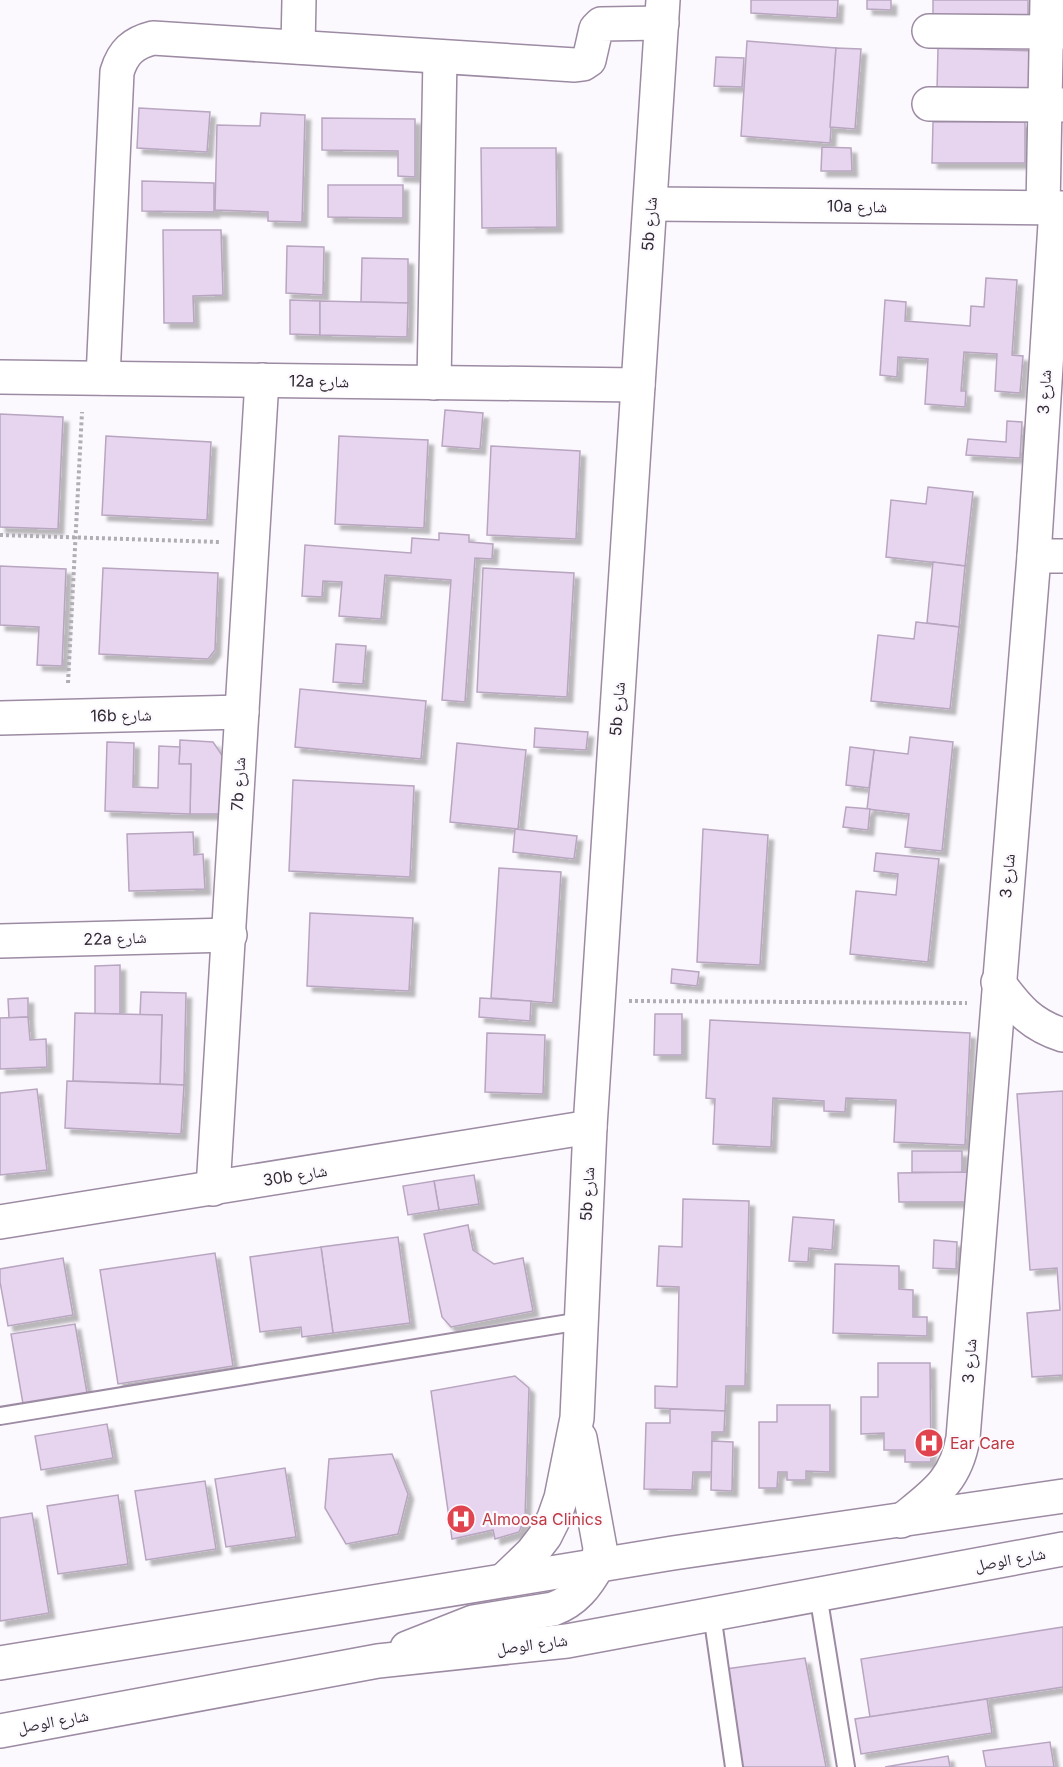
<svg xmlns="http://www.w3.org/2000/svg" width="1063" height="1767" font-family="Inter,'Noto Naskh Arabic',sans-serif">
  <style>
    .building { fill: #e7d4ef; stroke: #b8a6c0; stroke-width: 1.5; filter: url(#shadow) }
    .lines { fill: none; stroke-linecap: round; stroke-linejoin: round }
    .service-casing { stroke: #9c8ba3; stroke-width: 20 }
    .minor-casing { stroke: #9c8ba3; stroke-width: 36 }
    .tertiary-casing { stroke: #9c8ba3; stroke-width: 36 }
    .primary-casing { stroke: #9c8ba3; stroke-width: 36 }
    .path { stroke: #b1adb4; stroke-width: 4; stroke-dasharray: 3 3; stroke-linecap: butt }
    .service { stroke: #fff; stroke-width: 16 }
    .minor { stroke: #fff; stroke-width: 33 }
    .tertiary { stroke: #fff; stroke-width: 33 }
    .primary { stroke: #fff; stroke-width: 33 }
    .labels { text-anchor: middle; stroke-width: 4.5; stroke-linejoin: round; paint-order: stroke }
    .street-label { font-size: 16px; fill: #312a34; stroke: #fcf9fe }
    .health-label { font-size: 16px; fill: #be3a42; stroke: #fcf9fe; text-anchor: start }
  </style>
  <defs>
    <filter id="shadow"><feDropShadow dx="5.5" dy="5.5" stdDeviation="1.5" flood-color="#0004"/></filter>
  </defs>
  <rect width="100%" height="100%" fill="#fcf9fe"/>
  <g class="building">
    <polygon points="751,0 838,0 837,18 751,13"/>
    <polygon points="867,0 891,0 891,10 867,9"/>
    <polygon points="933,0 1028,0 1028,18 933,21"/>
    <polygon points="747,41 836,48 830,143 741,136"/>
    <polygon points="836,48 861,49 855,129 830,127"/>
    <polygon points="938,48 1034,51 1033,93 937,90"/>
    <polygon points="716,57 744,58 742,87 714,86"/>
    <polygon points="139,108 210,112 207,152 137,148"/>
    <polygon points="261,113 305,115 302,222 268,221 268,212 215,210 217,125 260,126"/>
    <polygon points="322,118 415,119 415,177 398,176 398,151 322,150"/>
    <polygon points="933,122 1025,122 1025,163 932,163"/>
    <polygon points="822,147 851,148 852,171 821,171"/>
    <polygon points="481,148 556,148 557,227 482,228"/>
    <polygon points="142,181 214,183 214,212 142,211"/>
    <polygon points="328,185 403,185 403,218 328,217"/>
    <polygon points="163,230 221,230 223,295 193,296 194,323 164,323"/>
    <polygon points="287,246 324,247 323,295 286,293"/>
    <polygon points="362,258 408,259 408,303 361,302"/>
    <polygon points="986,278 1017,280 1012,355 1023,356 1020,393 995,391 997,354 964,352 961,391 966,391 965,407 925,404 928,359 898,357 897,377 880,375 885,300 906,302 905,321 970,326 971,306 984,307"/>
    <polygon points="290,300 320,301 320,335 290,334"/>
    <polygon points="320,301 408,303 407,337 320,335"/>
    <polygon points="445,410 483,413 480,449 442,446"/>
    <polygon points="0,414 63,417 58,529 0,527"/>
    <polygon points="1007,421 1022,422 1020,458 966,455 968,439 1006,442"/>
    <polygon points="106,436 211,442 207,520 102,515"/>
    <polygon points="339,436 428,440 424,528 335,524"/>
    <polygon points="491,446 580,451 576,539 487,535"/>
    <polygon points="928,487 973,492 965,566 886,557 891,500 926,504"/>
    <polygon points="439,533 469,535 469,542 493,544 492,559 475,558 465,702 442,700 451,580 385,575 381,619 339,616 342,582 323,581 322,597 302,596 305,545 411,553 412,538 439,540"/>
    <polygon points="933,562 965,566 959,627 927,623"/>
    <polygon points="0,566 66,569 62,666 37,665 39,627 0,625"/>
    <polygon points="103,568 218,573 215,650 208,659 99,654"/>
    <polygon points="483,568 574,573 567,697 477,692"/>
    <polygon points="916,622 959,627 950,709 871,701 878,635 914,639"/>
    <polygon points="336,644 366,646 363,684 333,682"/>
    <polygon points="300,689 426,701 421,759 295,747"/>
    <polygon points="535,728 588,732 586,750 534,747"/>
    <polygon points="910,737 953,742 942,851 905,847 909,814 867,809 874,750 908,754"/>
    <polygon points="180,740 213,742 228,764 226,814 190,814 191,764 179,764"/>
    <polygon points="107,742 134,743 133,787 158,788 159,746 180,747 179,764 191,764 190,814 105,811"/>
    <polygon points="457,743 526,750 518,829 450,822"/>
    <polygon points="850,747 874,750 869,788 846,785"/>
    <polygon points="293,780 414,786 410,877 289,871"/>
    <polygon points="846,807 870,809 868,830 843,827"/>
    <polygon points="515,829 577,836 574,859 513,852"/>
    <polygon points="703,829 768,835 760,965 697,962"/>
    <polygon points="193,832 194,855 203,854 205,889 129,891 127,834"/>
    <polygon points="876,853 939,859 928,962 850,954 856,891 896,895 898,874 874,871"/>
    <polygon points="499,868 561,872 553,1003 491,998"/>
    <polygon points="310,913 413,918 409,991 307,986"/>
    <polygon points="120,965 120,1014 95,1014 95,966"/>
    <polygon points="672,969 699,972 697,986 671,983"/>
    <polygon points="141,992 186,993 184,1085 160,1084 162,1015 140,1015"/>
    <polygon points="28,998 28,1017 9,1018 8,999"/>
    <polygon points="480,998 531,1001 530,1021 479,1017"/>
    <polygon points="75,1013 162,1015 160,1084 73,1081"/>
    <polygon points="655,1014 682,1014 682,1055 654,1055"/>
    <polygon points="28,1017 30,1040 46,1039 47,1067 0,1069 0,1018"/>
    <polygon points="710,1020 970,1033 965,1145 894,1142 896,1100 846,1098 845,1112 824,1111 824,1101 773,1098 771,1147 713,1144 715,1099 706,1098"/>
    <polygon points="487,1033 545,1035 543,1094 485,1092"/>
    <polygon points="67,1081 184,1085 181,1134 65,1128"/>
    <polygon points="37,1089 47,1170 0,1175 0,1093"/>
    <polygon points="1063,1091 1063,1375 1032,1377 1027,1313 1060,1310 1057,1268 1030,1270 1017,1094"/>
    <polygon points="912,1151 962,1151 962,1173 912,1172"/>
    <polygon points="968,1172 968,1202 899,1202 898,1173"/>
    <polygon points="474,1175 479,1204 439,1210 434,1181"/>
    <polygon points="434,1181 439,1210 408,1215 403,1186"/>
    <polygon points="683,1199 749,1201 745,1386 726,1386 725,1411 655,1408 655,1386 677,1387 679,1287 657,1286 659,1246 682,1247"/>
    <polygon points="793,1217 834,1220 832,1250 809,1248 808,1262 789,1261"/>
    <polygon points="468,1225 473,1250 494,1264 523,1258 533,1311 451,1327 442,1317 424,1234"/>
    <polygon points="398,1237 410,1323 333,1333 321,1247"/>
    <polygon points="934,1240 957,1242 956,1269 933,1268"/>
    <polygon points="321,1247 333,1333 302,1337 301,1327 260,1332 250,1257"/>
    <polygon points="215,1253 233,1366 118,1384 100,1270"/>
    <polygon points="63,1258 73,1315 8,1326 0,1282 0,1269"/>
    <polygon points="835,1264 899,1266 899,1289 913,1290 913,1317 927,1317 927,1336 833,1333"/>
    <polygon points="75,1324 87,1393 23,1404 11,1334"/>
    <polygon points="878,1363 930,1363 931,1462 905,1462 905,1450 884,1450 884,1433 861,1434 861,1397 878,1397"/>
    <polygon points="515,1376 529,1388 525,1518 519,1532 495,1539 493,1530 452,1539 431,1391"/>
    <polygon points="777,1405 830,1405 830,1472 806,1471 806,1480 787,1480 787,1472 778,1472 777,1488 759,1488 759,1422 777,1422"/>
    <polygon points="670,1409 725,1411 724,1432 712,1432 712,1472 693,1472 692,1490 644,1489 646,1423 670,1423"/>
    <polygon points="107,1424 113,1458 41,1470 35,1436"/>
    <polygon points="712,1441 733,1442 732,1491 711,1490"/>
    <polygon points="392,1454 408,1494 398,1534 346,1544 325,1508 329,1459"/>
    <polygon points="285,1468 296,1537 226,1547 215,1479"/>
    <polygon points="205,1481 216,1549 146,1560 135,1491"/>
    <polygon points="118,1495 128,1564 58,1574 47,1506"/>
    <polygon points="32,1513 49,1613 0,1621 0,1518"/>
    <polygon points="1063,1627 1063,1687 870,1717 861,1659"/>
    <polygon points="805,1658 826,1767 742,1767 726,1669"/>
    <polygon points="987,1699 992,1733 861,1754 855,1719"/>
    <polygon points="1050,1742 1054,1767 986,1767 983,1751"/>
    <polygon points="948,1756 950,1767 885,1767"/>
  </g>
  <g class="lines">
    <g class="service-casing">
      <g id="service">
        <polyline points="0,1416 581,1321"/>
        <polyline points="818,1594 846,1767"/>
        <polyline points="712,1614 734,1767"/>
      </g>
    </g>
    <g class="minor-casing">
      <g id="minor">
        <polyline points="929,31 1063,32"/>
        <polyline points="298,47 299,0"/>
        <polyline points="929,104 1063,105"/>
        <polyline points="651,204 1063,208"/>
        <polyline points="1043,208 1047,0"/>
        <polyline points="0,377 638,385"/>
        <path d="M103 378 117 72C123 52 133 43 153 38L575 65 583 64 589 60 596 29 601 24 662 23"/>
        <polyline points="434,383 440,57"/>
        <polyline points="1034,556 1063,556"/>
        <polyline points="0,718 242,712"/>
        <polyline points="0,941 230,935"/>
        <path d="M998 982C1017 1008 1031 1025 1063 1035"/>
        <polyline points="213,1189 262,380"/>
        <polyline points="0,1222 590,1127"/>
        <path d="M901 1521C933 1495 956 1481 963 1438L1034 556 1056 208"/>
      </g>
    </g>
    <g class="tertiary-casing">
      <g id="tertiary">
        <polyline points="580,1438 600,1548 598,1565"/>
        <polyline points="505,1579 532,1553 545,1536 554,1518 561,1498 577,1418 590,1127 663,0"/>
      </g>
    </g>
    <g class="primary-casing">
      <g id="primary">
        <path d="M407 1648 473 1622 553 1609C575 1601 587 1585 598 1565"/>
        <polyline points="0,1663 673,1553 1063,1496"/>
        <polyline points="0,1731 378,1661 567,1641 1063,1549"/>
      </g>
    </g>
    <g class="path">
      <polyline points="0,535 219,542"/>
      <polyline points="68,683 82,412"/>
      <polyline points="629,1001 967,1003"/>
    </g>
    <use href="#service" class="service"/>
    <use href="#minor" class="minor"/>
    <use href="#tertiary" class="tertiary"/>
    <use href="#primary" class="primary"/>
  </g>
  <defs>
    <g id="hospital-disc" transform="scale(1.5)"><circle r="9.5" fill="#e0444e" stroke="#fcf9fe"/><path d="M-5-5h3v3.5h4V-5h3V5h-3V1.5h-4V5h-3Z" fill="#fff"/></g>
  </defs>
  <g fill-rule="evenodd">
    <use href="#hospital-disc" x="929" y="1443"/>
    <use href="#hospital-disc" x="461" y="1519"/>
  </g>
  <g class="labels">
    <g class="street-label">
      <text transform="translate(857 206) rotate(1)" y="6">10a شارع</text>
      <text transform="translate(649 224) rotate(-86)" y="6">5b شارع</text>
      <text transform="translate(319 381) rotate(1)" y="6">12a شارع</text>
      <text transform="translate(1044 392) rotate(-87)" y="6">شارع 3</text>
      <text transform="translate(617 709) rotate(-86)" y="6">5b شارع</text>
      <text transform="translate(121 715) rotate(-1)" y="6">16b شارع</text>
      <text transform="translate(238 784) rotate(-87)" y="6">7b شارع</text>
      <text transform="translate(1007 876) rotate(-85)" y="6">شارع 3</text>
      <text transform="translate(115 938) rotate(-2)" y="6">22a شارع</text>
      <text transform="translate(295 1175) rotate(-9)" y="6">30b شارع</text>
      <text transform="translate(587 1194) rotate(-87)" y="6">5b شارع</text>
      <text transform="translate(969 1361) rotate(-86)" y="6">شارع 3</text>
      <text transform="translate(1010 1559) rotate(-10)" y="6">شارع الوصل</text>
      <text transform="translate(532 1644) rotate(-7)" y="6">شارع الوصل</text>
      <text transform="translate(53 1721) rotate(-10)" y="6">شارع الوصل</text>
    </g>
    <g class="health-label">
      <text x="950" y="1449">Ear Care</text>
      <text x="482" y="1525">Almoosa Clinics</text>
    </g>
  </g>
</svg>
